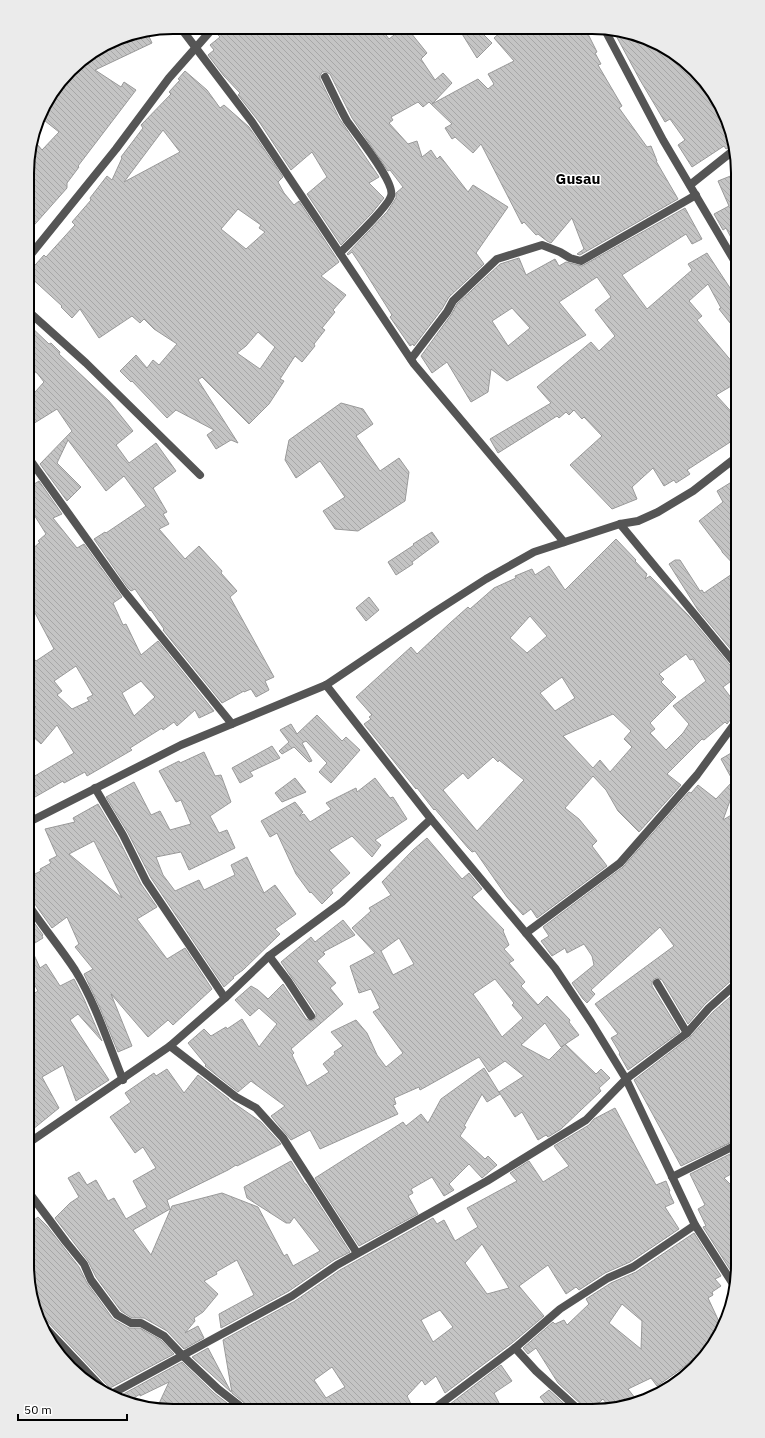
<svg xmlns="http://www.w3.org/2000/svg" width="765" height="1438" font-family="'IBM Plex Sans',sans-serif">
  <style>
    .building { fill: url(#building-back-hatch); stroke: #999; fill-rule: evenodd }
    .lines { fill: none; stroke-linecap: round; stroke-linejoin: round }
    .lane { stroke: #555; stroke-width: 8 }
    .street { stroke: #555; stroke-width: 8 }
    .labels { text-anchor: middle; stroke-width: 3; stroke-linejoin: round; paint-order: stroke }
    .district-label { font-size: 15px; font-weight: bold; fill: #000; stroke: #fff }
    .rim { fill: none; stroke: #000; stroke-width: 2 }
  </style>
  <defs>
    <pattern id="building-back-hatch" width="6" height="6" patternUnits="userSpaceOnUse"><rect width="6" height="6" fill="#c4c4c4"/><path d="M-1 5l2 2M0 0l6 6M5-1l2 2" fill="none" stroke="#a7a7a7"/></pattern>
  </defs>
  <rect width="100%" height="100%" fill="#fff"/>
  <g class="building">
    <polygon points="219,27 381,28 389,39 403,28 407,28 427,53 421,59 435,80 443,73 452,83 432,104 478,79 488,89 494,84 488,74 514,61 494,38 504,29 586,30 597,52 595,53 601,64 598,65 622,106 619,108 647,147 651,146 657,161 656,161 678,199 580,255 577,254 584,249 572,218 551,243 547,241 538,234 536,235 524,222 522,224 481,144 473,153 455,137 452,139 445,128 452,124 429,102 423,107 418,102 391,117 393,120 389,123 408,144 417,141 422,157 431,150 437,159 440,156 468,192 473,185 508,207 476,253 484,264 449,297 442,309 414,346 413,344 410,346 390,317 392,315 360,264 352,252 348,255 347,254 387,212 396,198 396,193 403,187 390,170 388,171 352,118 330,74 326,72 322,72 320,76 320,79 339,118 379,177 369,183 384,198 372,213 341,245 307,194 327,177 312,152 291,170 260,123 238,95 240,93 224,76 208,55 214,50 210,45 220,37 216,33"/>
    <polygon points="459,29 478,29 492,43 477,58"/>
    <polygon points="613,30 620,30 688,63 713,92 724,113 718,116 732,137 733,145 726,149 724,146 692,167 678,145 685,140 670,119 665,122 640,80"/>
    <polygon points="147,32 152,43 95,70 121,87 124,82 136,90 78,166 79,167 67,183 67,188 28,232 28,155 33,139 42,150 59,132 40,117 42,108 77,63 118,38"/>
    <path d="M185 71 207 90 220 108 224 105 249 127 283 177 278 182 284 193 294 205 299 201 339 262 321 276 346 295 333 310 335 312 322 328 325 330 314 344 315 346 302 362 295 356 280 379 284 381 269 404 249 424 202 377 198 380 238 443 231 440 216 449 207 435 214 430 176 410 167 418 132 381 131 382 120 371 136 355 147 368 153 360 159 365 177 344 154 329 144 319 140 323 132 316 99 338 80 309 72 318 61 307 62 306 28 275V273L44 255 46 257 75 225 72 222 91 200 90 198 107 176 112 180 122 158 121 157 143 128 141 125 171 94 169 92 180 80 178 79ZM163 130 180 152 124 182ZM238 209 261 225 259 228 265 232 246 249 221 229ZM258 332 275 347 260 369 237 353 246 346Z"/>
    <polygon points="738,173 738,251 726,228 723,230 714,214 729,206 718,181"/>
    <path d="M685 208 702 239 692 244 686 234 622 275 647 309 692 270 688 264 707 253 732 291 730 292 738 306V333L719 309 721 308 708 284 689 301 702 316 697 320 738 369V382L716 395 738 419V437L687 470 690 474 676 483 674 480 664 486 653 468 632 487 637 499 612 509 570 465 602 436 584 417 582 419 574 410 569 415 566 412 559 418 557 416 498 453 490 439 551 403 537 387 591 342 599 351 615 336 595 310 611 297 597 277 559 302 586 335 507 381 491 369 488 392 471 402 447 362 432 373 421 356 451 315 457 304 500 264 519 258 526 275 555 259 559 266 566 262 582 266ZM512 308 530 328 508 346 492 321Z"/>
    <polygon points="28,324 49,344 51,343 60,352 59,354 109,401 133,431 116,445 129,463 156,443 176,471 153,488 167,512 163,514 169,524 159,529 185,559 199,546 222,571 221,573 237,591 230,597 274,677 265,681 269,690 256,697 251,689 244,692 244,691 222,703 163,630 164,629 151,610 150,611 135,589 131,591 128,588 94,539 105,532 106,533 146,506 124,476 106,491 68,440 57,463 81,487 67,501 40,464 72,431 57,409 28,427 28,400 44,382 37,373 28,368"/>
    <polygon points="341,403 363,409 373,424 356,436 380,471 399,458 409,472 405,501 358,531 335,529 323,511 345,497 320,461 296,478 285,460 289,440"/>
    <polygon points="738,478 738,569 722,552 722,551 699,521 723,502 717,491"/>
    <path d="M39 481 62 514 53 518 77 548 84 544 122 597 113 603 123 625 126 624 141 655 158 641 214 711 199 718 195 710 177 726 174 722 163 730 162 728 130 748 132 750 87 776 85 772 64 783 63 781 28 801V780L74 753 57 725 41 744 28 732V716L36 707 28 699V652L36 661 54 649 34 611 28 614V553L40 542 38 541 46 534 28 505V488ZM76 666 93 695 87 698 89 701 72 709 57 695 62 691 54 681ZM141 681 155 697 134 716 122 693Z"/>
    <polygon points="432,532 439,542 412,562 413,564 396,575 388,562 414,545 413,544"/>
    <path d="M616 539 636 560 635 561 647 574 645 579 650 576 689 616 734 670 738 672V676L723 687 738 707V714L734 715 727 724 725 722 704 740 702 739 667 774 681 785 639 832 618 811 606 790 593 776 565 808 579 819 597 841 592 846 607 866 537 918 531 909 523 915 507 897 475 851 472 852 468 848 435 809 434 810 417 788 416 789 364 724 371 719 369 717 372 715 356 697 411 647 417 654 450 623 468 607 470 609 494 588 516 578 515 576 532 569 535 575 549 566 565 590ZM530 616 547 636 527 653 510 638ZM686 654 690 660 693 659 706 681 673 706 689 724 683 733 666 750 650 733 655 729 650 723 676 697 661 682 664 679 659 674ZM562 677 575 698 555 711 540 693ZM613 714 631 731 624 739 632 747 610 772 600 760 593 768 563 736ZM493 757 498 762 499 760 524 780 477 831 443 790 463 773 468 779Z"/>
    <polygon points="675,560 680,560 700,591 702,590 704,593 738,570 738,658 698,610 669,564"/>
    <polygon points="369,597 379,610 366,621 356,608"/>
    <polygon points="317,715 342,741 346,737 360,750 331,783 319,772 327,763 306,741 302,743 312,761 309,762 294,747 282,754 279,751 289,742 280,730 291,724 297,734"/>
    <polygon points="272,746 280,758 250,772 253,776 240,783 232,768"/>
    <polygon points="738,749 738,788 736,784 723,820 738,811 738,893 733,895 738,904 738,977 734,978 705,1004 688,1024 662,980 657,978 654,979 652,983 652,986 680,1032 628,1070 619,1054 620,1053 611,1038 618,1034 595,1004 674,946 660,927 591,990 595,994 587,1003 583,999 572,983 594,965 592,956 584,944 567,953 565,948 552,956 541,941 549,936 543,927 623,867 689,792 691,793 698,785 716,799 733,781 721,759"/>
    <polygon points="204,752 215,776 221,775 231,802 210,816 219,833 227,830 235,848 189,870 181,852 156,857 163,875 175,891 199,880 204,890 235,875 231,865 247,857 264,893 275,885 296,914 275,929 280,934 243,970 233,977 234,978 224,987 151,878 128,833 106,797 134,782 151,815 160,811 170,830 191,824 181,800 176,802 159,771 179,761 180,763"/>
    <polygon points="295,778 306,792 282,802 275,793"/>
    <polygon points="375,778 390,798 393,797 407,819 375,840 381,845 372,857 352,836 329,850 350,873 331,890 333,893 322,904 311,892 310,893 296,874 277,833 270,837 261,821 295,802 303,812 299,816 304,814 310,822 331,809 326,803 356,788 357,792"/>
    <path d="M98 804 118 838 141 884 157 907 137 919 167 959 185 948 212 989 173 1025 168 1020 148 1037 111 994 132 1046 118 1052 100 1008 84 974 93 969 75 947 79 944 67 917 52 928 32 900 27 898V878L41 871 40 869 51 863 49 860 57 856 45 829 75 822 73 818ZM94 841 122 898 69 854Z"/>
    <path d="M427 838 462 879 469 873 482 889 472 897 504 930 503 931 509 945 504 949 514 960 509 963 525 982 521 986 538 1005 547 996 570 1020 569 1022 579 1035 561 1047 545 1023 521 1045 549 1060 565 1044 596 1074 601 1069 610 1078 599 1088 601 1091 561 1129 548 1137 546 1135 538 1140 522 1112 515 1117 499 1092 524 1076 505 1061 489 1072 479 1057 420 1090 419 1087 394 1098 396 1104 393 1105 398 1114 320 1149 310 1130 291 1140 271 1116 285 1106 251 1081 238 1092 205 1066 206 1065 188 1043 204 1029 211 1036 226 1027 227 1029 242 1019 259 1047 277 1024 259 1008 250 1016 235 1000 251 986 258 990 268 999 283 984 306 1019 311 1021 314 1020 316 1016V1013L281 962 311 937 315 942 343 920 355 935 323 952 325 954 317 961 336 983 330 988 343 1004 291 1049 294 1053 292 1055 307 1086 329 1072 323 1064 335 1054 334 1052 343 1046 331 1032 356 1020 367 1033 377 1055 386 1067 403 1053 373 1012 380 1008 371 989 359 993 350 966 375 953 352 928 371 911 369 908 391 895 382 882 413 850ZM399 938 414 964 393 975 381 951ZM495 979 514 1003 512 1005 523 1018 502 1037 483 1008 473 994Z"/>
    <polygon points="27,913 43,935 42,936 43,938 30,946 40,968 46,964 60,986 74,979 84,999 102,1041 78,1014 70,1020 109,1080 76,1101 63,1065 42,1077 59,1108 27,1134 27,998 38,991 27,971"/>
    <polygon points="738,990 738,1139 681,1166 634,1080 690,1037 713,1012"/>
    <polygon points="484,1068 500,1094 487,1102 482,1094 464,1126 466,1127 460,1136 485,1159 488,1156 497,1165 482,1178 469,1164 449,1184 454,1190 444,1196 432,1177 411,1189 413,1193 408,1196 418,1214 359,1246 315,1178 403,1122 406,1126 421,1114 428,1123 441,1099"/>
    <polygon points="167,1069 184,1093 198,1075 229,1099 228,1099 261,1122 281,1144 237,1166 236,1165 228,1170 167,1200 170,1209 133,1230 151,1255 172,1206 222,1193 258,1207 284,1256 287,1254 293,1266 320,1251 294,1217 290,1223 286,1223 247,1198 244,1187 291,1161 305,1184 306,1184 350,1252 334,1260 289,1291 221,1328 219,1314 254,1295 237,1260 216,1272 217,1274 204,1281 218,1294 203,1312 194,1318 195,1321 185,1333 198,1326 204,1338 184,1349 167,1331 144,1318 132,1318 121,1311 96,1277 88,1261 55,1218 70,1203 79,1197 68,1178 79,1172 87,1185 96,1180 108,1201 114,1198 126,1219 147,1207 133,1181 156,1168 143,1147 135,1153 110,1117 131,1102 125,1093 154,1073 156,1076"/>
    <path d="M615 1108 656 1185 666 1181 670 1191 669 1192 674 1203 665 1207 679 1229 630 1262 605 1273 579 1290 576 1287 566 1294 548 1265 519 1286 544 1316 512 1343 445 1393 436 1376 425 1385 422 1380 407 1396 414 1410H250L248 1406 232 1393 223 1340 295 1301 340 1270 433 1218 437 1224 444 1220 455 1241 478 1227 467 1208 517 1181 510 1173 529 1161 543 1182 569 1166 554 1146 589 1125 594 1119ZM482 1244 509 1288 487 1294 465 1263ZM440 1310 453 1327 433 1342 421 1320ZM332 1367 345 1387 326 1398 314 1380Z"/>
    <polygon points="738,1150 738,1170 724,1178 738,1192 738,1267 731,1271 703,1227 706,1226 698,1209 705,1205 690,1174"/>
    <polygon points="38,1217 47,1226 79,1267 87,1283 113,1319 129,1328 140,1328 161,1340 174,1354 110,1388 44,1318 41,1317 38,1317 35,1311 27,1265 27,1235 34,1230 29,1224"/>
    <path d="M694 1233 721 1276 715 1279 721 1286 712 1292 713 1295 708 1298 722 1328 714 1342 680 1370 657 1386 651 1378 628 1389 639 1403 610 1408 603 1399 590 1411H585L584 1407 558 1383 536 1348 528 1354 523 1348 553 1322 555 1324 564 1320 567 1325 589 1304 586 1299 611 1283 636 1272ZM622 1304 642 1321 641 1349 609 1323Z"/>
    <polygon points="48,1338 91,1384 77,1375 52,1346"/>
    <polygon points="208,1348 231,1392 192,1357"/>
    <polygon points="182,1362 214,1393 236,1410 226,1410 219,1404 213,1410 156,1410 169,1382 140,1396 140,1394 128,1402 116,1398"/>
    <polygon points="501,1365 512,1381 494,1393 503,1411 441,1411"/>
    <polygon points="549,1390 572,1411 551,1411 540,1397"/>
  </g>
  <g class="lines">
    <g class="lane">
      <polyline points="269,956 288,981 311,1016"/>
      <polyline points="657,983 687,1033"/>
    </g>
    <g class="street">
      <polyline points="180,27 252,122 414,364 564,542"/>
      <polyline points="605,30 663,140 738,267"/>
      <path d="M325 77C332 91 339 107 347 121 356 134 396 183 391 196 388 207 350 243 340 253"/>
      <polyline points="690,185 734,150"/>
      <polyline points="28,258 116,149 169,78 214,27"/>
      <polyline points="28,311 86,363 200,475"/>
      <polyline points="411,359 447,312 453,301 497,259 542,245 560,252 570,258 581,261 696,195"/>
      <polyline points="28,457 124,591 232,724"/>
      <polyline points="620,524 738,667"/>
      <polyline points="326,685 431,819 555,968 591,1022 626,1079 695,1225 735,1287"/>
      <polyline points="95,788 123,835 146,881 225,998"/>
      <polyline points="27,823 181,745 326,685 433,613 486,579 534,552 620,524 638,521 658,512 693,491 738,456"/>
      <path d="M27 903C42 926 60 947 75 970 96 1004 108 1043 123 1080"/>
      <polyline points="526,933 620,863 697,775 738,719"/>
      <polyline points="170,1046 236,1097 256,1108 283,1138 357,1253"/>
      <polyline points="27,1144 170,1046 225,998 269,956 342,902 431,819"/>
      <polyline points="672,1177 738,1144"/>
      <polyline points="27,1190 66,1242 84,1264 91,1280 117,1315 131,1323 141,1323 164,1336 183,1356 218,1389 245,1410"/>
      <polyline points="40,1322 109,1395"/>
      <polyline points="515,1348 536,1371 580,1411"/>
      <polyline points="108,1396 292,1296 337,1265 487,1181 586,1120 626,1079 687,1033 709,1008 738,982"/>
      <polyline points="431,1411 515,1348 560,1309 608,1278 633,1267 695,1225"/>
    </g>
  </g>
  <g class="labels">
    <g class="district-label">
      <text x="578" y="184">Gusau</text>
    </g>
  </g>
  <path d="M0 0H765V1438H0ZM173 34H592A139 139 0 0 1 731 173V1265A139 139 0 0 1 592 1404H173A139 139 0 0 1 34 1265V173A139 139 0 0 1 173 34Z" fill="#ebebeb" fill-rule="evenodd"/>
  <path class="rim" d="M173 34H592A139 139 0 0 1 731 173V1265A139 139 0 0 1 592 1404H173A139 139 0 0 1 34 1265V173A139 139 0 0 1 173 34Z"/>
  <path d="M18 1414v6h109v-6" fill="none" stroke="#000000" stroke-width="2"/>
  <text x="24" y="1414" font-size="12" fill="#000000" stroke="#ffffff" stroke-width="3" paint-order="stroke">50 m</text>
</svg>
